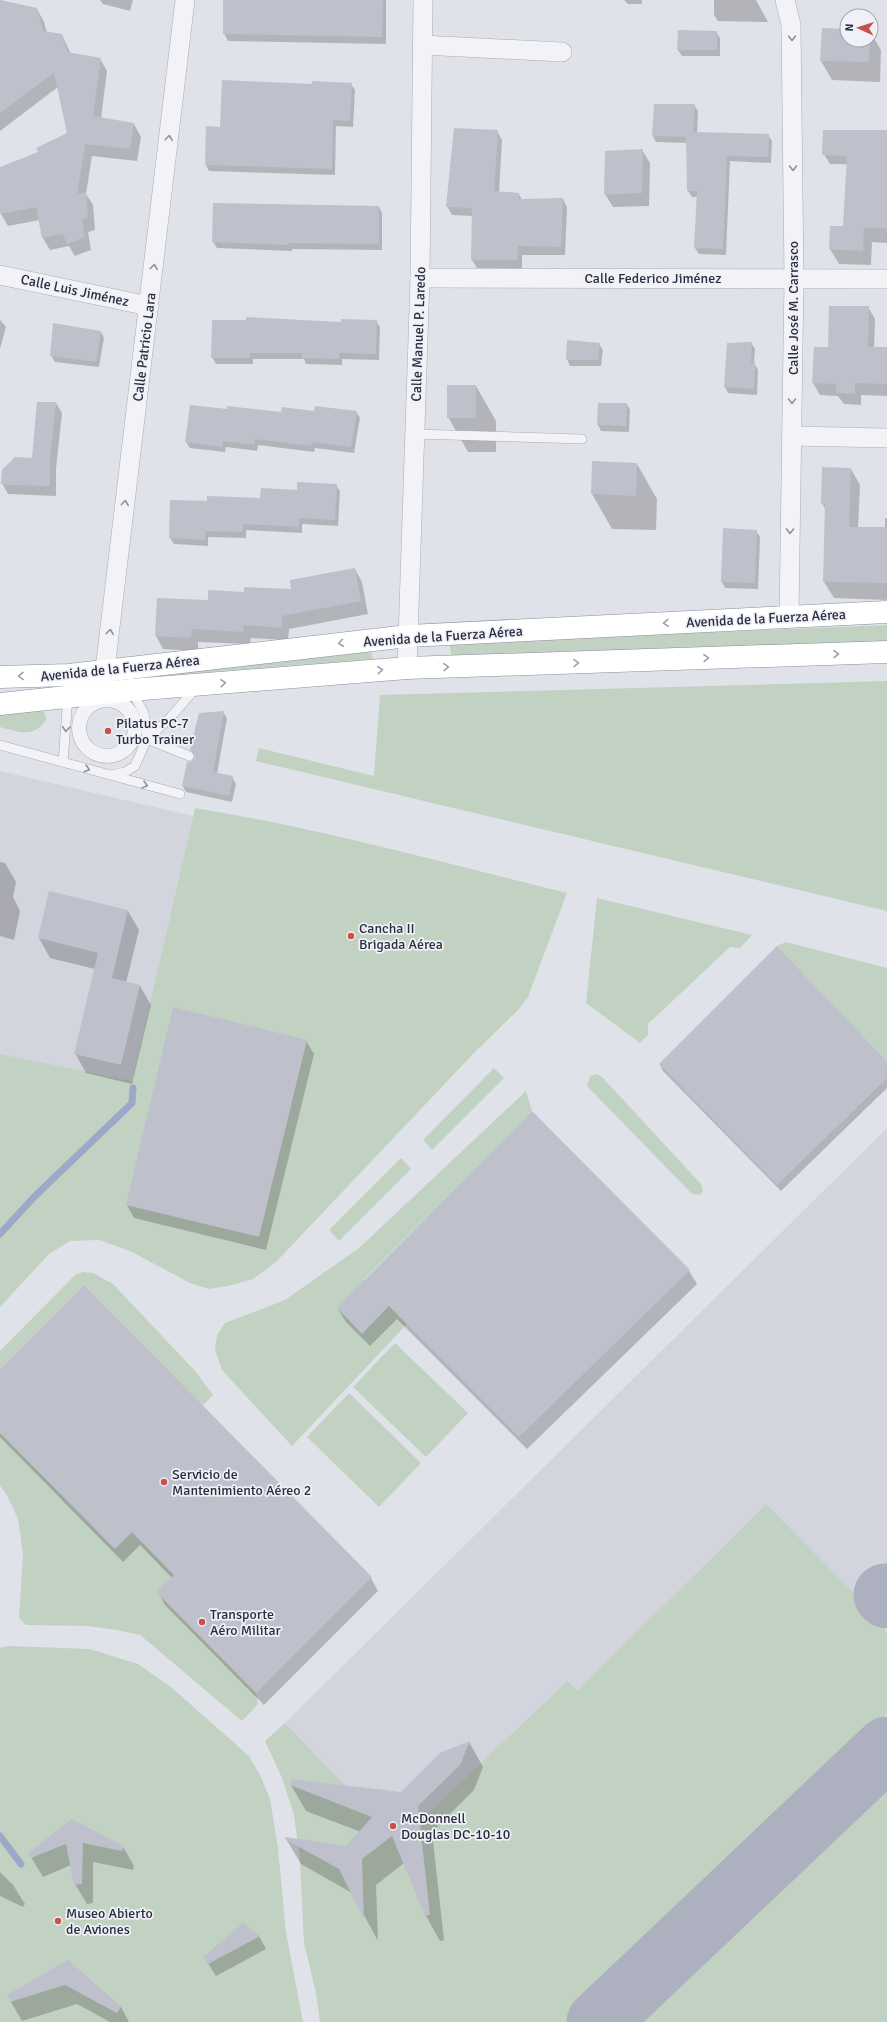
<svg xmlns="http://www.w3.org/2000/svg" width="887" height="2022" font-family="Signika,sans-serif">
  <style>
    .built { fill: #d2d4de }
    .green { fill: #c2d2c2 }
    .shadow { fill: #0003 }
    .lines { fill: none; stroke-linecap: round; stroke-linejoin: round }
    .stream { stroke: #9ca8c8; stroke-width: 7 }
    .taxiway { stroke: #adb0be; stroke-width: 63 }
    .building { fill: #bec0cb }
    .service-casing { stroke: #a9acb6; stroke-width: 10 }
    .pedestrian-casing { stroke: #a9acb6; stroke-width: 15 }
    .minor-casing { stroke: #a9acb6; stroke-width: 20 }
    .trunk-casing { stroke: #888c9f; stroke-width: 23 }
    .service { stroke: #f3f3f7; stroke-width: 9 }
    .pedestrian { stroke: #f3f3f7; stroke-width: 14 }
    .minor { stroke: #f3f3f7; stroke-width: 19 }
    .trunk { stroke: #fff; stroke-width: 22 }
    .oneway { stroke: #8e909c }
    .oneway2 { stroke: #9fa0a9 }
    .poi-dot { fill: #cb5148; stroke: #f0f1f6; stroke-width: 1.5 }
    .labels { text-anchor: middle; stroke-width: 3.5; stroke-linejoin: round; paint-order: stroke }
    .street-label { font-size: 14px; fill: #292d40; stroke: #f0f1f6 }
    .poi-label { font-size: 14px; fill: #292d40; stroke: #f0f1f6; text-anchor: start }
  </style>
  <rect width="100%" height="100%" fill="#e0e2e9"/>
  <g class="built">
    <polygon points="0,771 193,816 132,1082 0,1054"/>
    <polygon points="887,1128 887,1593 871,1610 766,1504 578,1690 567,1681 399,1841 285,1723"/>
  </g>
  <g class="green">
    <polygon points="887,625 887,641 451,657 450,643"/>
    <polygon points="370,649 373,659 170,675"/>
    <polygon points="887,681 887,911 256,761 259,748 374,776 380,695"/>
    <path d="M41 710 45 713 46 720C33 739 19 732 0 727V714Z"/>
    <path d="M195 808C320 828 444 863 567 893L528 997 519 1009 473 1054 276 1262 253 1279 228 1286 209 1289 190 1283 130 1251 99 1240 70 1241 49 1254 0 1307V1054L132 1081Z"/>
    <polygon points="597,898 752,935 740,948 730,947 648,1024 648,1035 640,1043 586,1003"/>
    <polygon points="786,942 887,968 887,1061 777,946"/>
    <polygon points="494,1068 504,1078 432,1150 423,1140"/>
    <polygon points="597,1074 602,1077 701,1184 703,1191 699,1195 692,1194 587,1086 590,1076"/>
    <polygon points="526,1091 532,1111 364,1280 407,1324 292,1446 222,1370 215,1350 217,1335 225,1323 285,1300 359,1248"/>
    <polygon points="401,1158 411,1169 339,1241 329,1230"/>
    <polygon points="83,1272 93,1273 113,1284 196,1372 213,1395 202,1406 84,1285 0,1369 0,1351 75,1275"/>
    <polygon points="395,1343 468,1413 426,1457 353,1387"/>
    <polygon points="349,1393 421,1463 379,1507 307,1437"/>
    <polygon points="0,1433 115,1549 132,1532 174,1575 157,1592 256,1693 258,1704 242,1721 140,1635 117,1630 88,1626 26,1625 19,1618 23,1554 18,1519 7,1495 0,1486"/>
    <polygon points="766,1504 871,1610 887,1632 887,1714 567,2022 320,2022 316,1993 304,1943 300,1860 294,1815 282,1778 265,1741 285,1723 399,1841 567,1681 578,1690"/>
    <polygon points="8,1646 90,1649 138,1664 171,1687 249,1756 261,1777 270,1799 278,1848 286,1932 303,2022 0,2022 0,1648"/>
    <polygon points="887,1778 887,2022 631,2022"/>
  </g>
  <g class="shadow">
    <polygon points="0,0 37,9 44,22 47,33 62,35 71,54 100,59 107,71 101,119 134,124 141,137 137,161 92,156 86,194 93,205 95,230 88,232 91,250 75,256 69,246 50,250 43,238 40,220 8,226 1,214 0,168 39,153 68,134 58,87 0,131"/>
    <polygon points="100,0 133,0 130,11 103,4"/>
    <polygon points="224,0 386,0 386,44 228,41 224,33"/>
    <polygon points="624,0 642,0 642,4 628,4"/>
    <polygon points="714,0 756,0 768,22 718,21 714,15"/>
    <polygon points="847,30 847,40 871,40 871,33 881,50 880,82 832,80 821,61"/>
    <polygon points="716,32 720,38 720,56 682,56 678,50"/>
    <polygon points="351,84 355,90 353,127 336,126 335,175 209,171 206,165 207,127 221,128 313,85"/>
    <polygon points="655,105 694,105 698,111 697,134 768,135 772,141 771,163 730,161 726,255 699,254 695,248 698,197 692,197 688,191 687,143 656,142 653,136"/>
    <polygon points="497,131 502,140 499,193 519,194 522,200 563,199 567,207 565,255 522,255 522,269 477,268 472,260 472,216 452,215 447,206"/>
    <polygon points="887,131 887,165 830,164 823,153"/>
    <polygon points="642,150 650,163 649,206 613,207 605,194"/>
    <polygon points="887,187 887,243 872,242 871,265 839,264 830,249 844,227"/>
    <polygon points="379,207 382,213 382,250 292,249 292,251 217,248 213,242"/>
    <polygon points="868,307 875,319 874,348 887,348 887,396 861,395 861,405 844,404 838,396 820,395 813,383 829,348"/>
    <polygon points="0,320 6,327 0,349"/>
    <polygon points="376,321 380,327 379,360 342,359 342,365 306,364 304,359 253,359 253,364 216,364 212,357 342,323"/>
    <polygon points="101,332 104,338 99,367 55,362 51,355"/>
    <polygon points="751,343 755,349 754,363 758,370 757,395 728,393 725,387"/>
    <polygon points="599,344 603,350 601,366 570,366 567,359"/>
    <polygon points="476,386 496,421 496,452 468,452 448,417"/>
    <polygon points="56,403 62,413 56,469 56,496 8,494 2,483 33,459"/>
    <polygon points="627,404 630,410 629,432 601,431 598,425"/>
    <polygon points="228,410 282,413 356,412 360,418 354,453 315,448 314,452 258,445 257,451 226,447 225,452 190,448 186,442"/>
    <polygon points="637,464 657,499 656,530 612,529 592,494"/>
    <polygon points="851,469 860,485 858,528 885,528 885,518 887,518 887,600 834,598 824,582 826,510 822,503"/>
    <polygon points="336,485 340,491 338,526 302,524 302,533 246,530 246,538 208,537 208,546 174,544 170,538 171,501 208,502 261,499"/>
    <polygon points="756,531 760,537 758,589 725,588 722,582"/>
    <polygon points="355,569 362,582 368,614 289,629 288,640 251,638 250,644 198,642 198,651 163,649 156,636 158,599 208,601 293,590"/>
    <polygon points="223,712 227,718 217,774 232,777 236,784 232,802 186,792 183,786 196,758 191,750"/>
    <polygon points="0,862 5,863 16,882 13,897 20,911 14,940 0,936"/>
    <polygon points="50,892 128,911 139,930 126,983 140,986 151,1005 132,1084 86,1073 75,1053 95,969 50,958 39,938"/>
    <polygon points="306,1041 314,1054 266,1250 134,1218 127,1205"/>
    <polygon points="887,1062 887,1088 781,1191 663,1071 660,1064"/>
    <polygon points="532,1112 689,1271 697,1284 527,1449 397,1319 370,1346 346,1322 338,1309"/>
    <polygon points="0,1370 371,1578 378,1591 264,1705 165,1605 158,1592 172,1578 140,1545 123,1562 0,1437"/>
    <polygon points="469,1742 483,1767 474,1790 432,1832 444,1940 440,1941 426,1916 404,1863 376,1885 378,1941 352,1893 301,1864 286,1839 347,1847 361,1832 306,1811 291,1785 401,1793"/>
    <polygon points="72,1820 123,1847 134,1866 133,1870 93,1862 93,1903 87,1904 75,1884 71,1865 43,1877 29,1854"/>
    <polygon points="0,1872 13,1885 25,1904 23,1907 0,1896"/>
    <polygon points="259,1936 266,1949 216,1976 204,1957"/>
    <polygon points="68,1961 121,2007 129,2022 110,2022 77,2004 22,2021 11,2002"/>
  </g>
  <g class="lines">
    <g class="stream">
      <polyline points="0,1234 34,1197 132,1103 133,1088"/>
      <polyline points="0,1836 21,1864"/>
    </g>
    <g class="taxiway">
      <polyline points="885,1595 887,1597"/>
      <polyline points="598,2022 887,1748"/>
    </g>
  </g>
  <g class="building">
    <polygon points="0,0 37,8 43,31 62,34 67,52 101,58 93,116 134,123 130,149 85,144 77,195 86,192 88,218 82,219 85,237 67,244 63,234 42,238 36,207 0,214 0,167 38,152 36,148 67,133 54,73 0,113"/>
    <polygon points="223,0 383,0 382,37 223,34"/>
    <polygon points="822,28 847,29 847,40 870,40 869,62 820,61"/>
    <polygon points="678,30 717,31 717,50 677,50"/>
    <polygon points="222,80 312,84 312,81 352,83 350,121 333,120 332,169 205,165 206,126 220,127"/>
    <polygon points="654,104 695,104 693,132 769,134 768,157 727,156 723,249 694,248 697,191 687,191 686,137 652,136"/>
    <polygon points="454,128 498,130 494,191 519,193 519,199 563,198 561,247 518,246 517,260 471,260 472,208 446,207"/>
    <polygon points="823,130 887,130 887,228 864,228 863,251 829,249 830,226 843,226 847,156 822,155"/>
    <polygon points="643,149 642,193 604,195 605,151"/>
    <polygon points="213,203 379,206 379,244 289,243 289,245 212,242"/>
    <polygon points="829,306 869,306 868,347 887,347 887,384 855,383 855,394 836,393 836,384 812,383 814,347 828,347"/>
    <polygon points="246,317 341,322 341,319 377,320 376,354 339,353 339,359 302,358 302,353 250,353 250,358 211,358 212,320 246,320"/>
    <polygon points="53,323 101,331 96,362 50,356"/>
    <polygon points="567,340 600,343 598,360 566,360"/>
    <polygon points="752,342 751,363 755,362 754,389 724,387 727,343"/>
    <rect x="447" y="385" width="29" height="33"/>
    <polygon points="37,402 56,402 50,458 50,486 8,485 1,484 2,470 15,457 32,458"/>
    <polygon points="598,403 627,403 626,426 597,425"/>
    <polygon points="190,405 227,409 227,406 281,412 282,407 314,411 315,406 357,411 351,447 312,442 311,446 255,439 254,445 223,441 222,447 185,442"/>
    <polygon points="592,461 637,463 636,496 591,494"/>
    <polygon points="822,467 851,468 849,527 887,527 887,583 823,582 825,504 821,504"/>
    <polygon points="297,482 337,484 335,520 299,518 299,527 243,524 243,532 205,531 205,540 169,538 170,500 207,501 207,496 260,498 261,488 297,490"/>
    <polygon points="723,528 757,530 755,583 721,582"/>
    <polygon points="355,568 361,601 282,616 282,628 244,625 243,632 192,629 191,638 155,636 157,598 208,600 208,590 244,592 244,587 291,589 290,580"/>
    <polygon points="224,711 213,772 233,776 229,796 182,786 187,762 192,761 195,758 194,753 190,750 199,713"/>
    <polygon points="49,891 128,910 112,978 140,985 121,1065 74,1054 98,953 38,938"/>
    <polygon points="777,946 887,1061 887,1078 777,1185 659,1064"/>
    <polygon points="173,1007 307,1040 259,1237 126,1205"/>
    <polygon points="532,1111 690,1270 519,1437 389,1306 362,1334 337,1308"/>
    <polygon points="84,1285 372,1577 256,1693 156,1592 174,1575 132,1532 115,1549 0,1433 0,1369"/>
    <polygon points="470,1741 460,1765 418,1806 430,1915 425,1916 392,1836 362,1859 364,1919 339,1869 285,1839 285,1837 346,1846 372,1817 290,1785 292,1779 401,1792 440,1753"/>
    <polygon points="72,1819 124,1846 122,1851 83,1843 82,1884 74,1885 66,1844 31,1858 28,1853"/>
    <polygon points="243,1923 260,1936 208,1964 203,1957"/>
    <polygon points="68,1960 121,2007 117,2013 65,1985 10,2002 7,1995"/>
  </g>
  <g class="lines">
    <g class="service-casing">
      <g id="service">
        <polyline points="414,434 582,439"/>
        <polyline points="131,690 144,713 147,739"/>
        <polyline points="147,739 189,756"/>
        <polyline points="0,745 180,794"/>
        <polyline points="63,762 68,696"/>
        <polyline points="112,775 125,772 135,766 147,739 169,719 196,688"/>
      </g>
    </g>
    <g class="pedestrian-casing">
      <circle id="pedestrian" cx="107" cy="728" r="28"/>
    </g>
    <g class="minor-casing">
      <g id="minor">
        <polyline points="785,0 791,25 794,278 789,617"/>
        <polyline points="422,45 562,52"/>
        <polyline points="0,275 149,306"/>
        <polyline points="420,278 887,279"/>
        <polyline points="792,436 887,438"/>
        <polyline points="407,668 420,278 423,0"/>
        <polyline points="103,686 185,0"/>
      </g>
    </g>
    <g class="trunk-casing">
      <g id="trunk">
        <polyline points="0,677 69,675 408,636 887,612"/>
        <polyline points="0,704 131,690 407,668 887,652"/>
      </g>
    </g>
    <use href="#service" class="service"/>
    <use href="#pedestrian" class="pedestrian"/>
    <use href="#minor" class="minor"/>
    <use href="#trunk" class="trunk"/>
  </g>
  <defs><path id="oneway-chevron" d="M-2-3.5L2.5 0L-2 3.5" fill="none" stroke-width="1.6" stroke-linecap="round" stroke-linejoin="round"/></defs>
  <g class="oneway">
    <use href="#oneway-chevron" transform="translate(792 38) rotate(89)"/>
    <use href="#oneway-chevron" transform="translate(169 138) rotate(-83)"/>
    <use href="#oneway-chevron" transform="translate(793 168) rotate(89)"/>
    <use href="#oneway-chevron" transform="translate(154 267) rotate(-83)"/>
    <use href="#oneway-chevron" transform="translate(792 401) rotate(91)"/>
    <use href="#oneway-chevron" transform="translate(125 503) rotate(-83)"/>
    <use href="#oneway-chevron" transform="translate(790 531) rotate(91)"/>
    <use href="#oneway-chevron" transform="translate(110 632) rotate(-83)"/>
    <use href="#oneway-chevron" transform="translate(66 729) rotate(94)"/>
    <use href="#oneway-chevron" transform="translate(87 769) rotate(16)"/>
    <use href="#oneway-chevron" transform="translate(145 785) rotate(15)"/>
  </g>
  <g class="oneway2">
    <use href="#oneway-chevron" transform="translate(666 623) rotate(177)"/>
    <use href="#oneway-chevron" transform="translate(341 643) rotate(173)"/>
    <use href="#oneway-chevron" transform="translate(836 654) rotate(-2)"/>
    <use href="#oneway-chevron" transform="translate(706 658) rotate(-2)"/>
    <use href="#oneway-chevron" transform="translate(576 663) rotate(-2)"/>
    <use href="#oneway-chevron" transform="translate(446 667) rotate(-2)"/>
    <use href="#oneway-chevron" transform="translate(380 670) rotate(-5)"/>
    <use href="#oneway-chevron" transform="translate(21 676) rotate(179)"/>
    <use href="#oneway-chevron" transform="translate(223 683) rotate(-5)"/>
  </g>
  <g class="poi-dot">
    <circle cx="108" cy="731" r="4"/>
    <circle cx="351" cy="936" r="4"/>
    <circle cx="164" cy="1482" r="4"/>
    <circle cx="202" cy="1622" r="4"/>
    <circle cx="393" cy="1826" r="4"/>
    <circle cx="58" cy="1921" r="4"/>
  </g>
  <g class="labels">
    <g class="street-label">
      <text x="653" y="283">Calle Federico Jiménez</text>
      <text transform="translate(75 290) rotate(12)" y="5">Calle Luis Jiménez</text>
      <text transform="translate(793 308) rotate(-90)" y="5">Calle José M. Carrasco</text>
      <text transform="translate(418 334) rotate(-88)" y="5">Calle Manuel P. Laredo</text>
      <text transform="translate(144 347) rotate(-83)" y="5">Calle Patricio Lara</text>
      <text transform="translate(766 618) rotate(-3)" y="5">Avenida de la Fuerza Aérea</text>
      <text transform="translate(443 636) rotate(-4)" y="5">Avenida de la Fuerza Aérea</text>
      <text transform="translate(120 668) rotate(-6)" y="5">Avenida de la Fuerza Aérea</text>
    </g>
    <g class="poi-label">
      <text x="116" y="728">Pilatus PC-7<tspan x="116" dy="16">Turbo Trainer</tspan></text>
      <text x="359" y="933">Cancha II<tspan x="359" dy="16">Brigada Aérea</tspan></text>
      <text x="172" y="1479">Servicio de<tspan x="172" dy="16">Mantenimiento Aéreo 2</tspan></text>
      <text x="210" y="1619">Transporte<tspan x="210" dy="16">Aéro Militar</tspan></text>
      <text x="401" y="1823">McDonnell<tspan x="401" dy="16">Douglas DC-10-10</tspan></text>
      <text x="66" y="1918">Museo Abierto<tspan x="66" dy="16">de Aviones</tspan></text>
    </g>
  </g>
  <g transform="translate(859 28) rotate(273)"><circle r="19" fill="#f0f1f6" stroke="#a0a3ad"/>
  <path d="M0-3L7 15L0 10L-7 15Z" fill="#cb5148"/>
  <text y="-6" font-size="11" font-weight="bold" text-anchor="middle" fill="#292d40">N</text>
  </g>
</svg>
